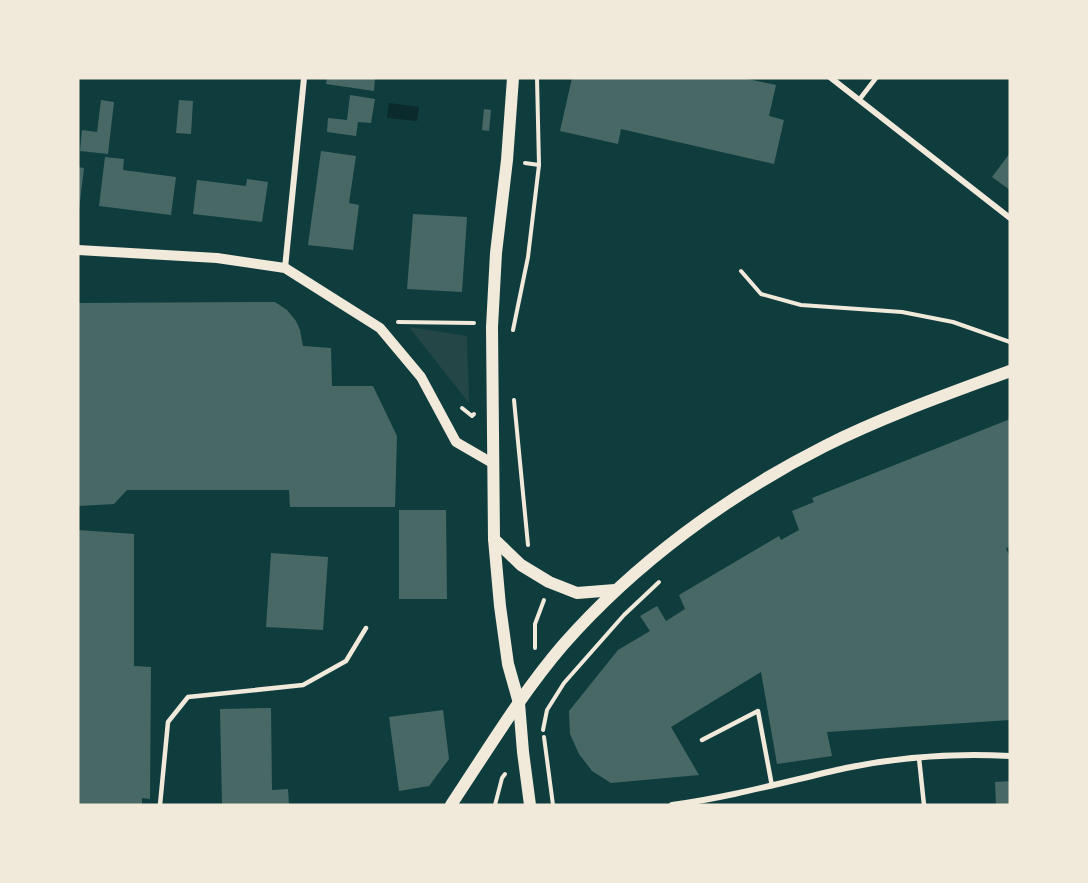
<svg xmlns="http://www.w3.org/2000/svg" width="1088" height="883" font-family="Commissioner,sans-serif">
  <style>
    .green { fill: #244646 }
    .water { fill: #0a2a2b }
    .building { fill: #486865 }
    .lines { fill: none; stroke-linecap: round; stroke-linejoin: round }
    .path { stroke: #f1e9da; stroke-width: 4 }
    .service { stroke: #f1e9da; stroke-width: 4.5 }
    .minor { stroke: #f1e9da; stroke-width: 6 }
    .tertiary { stroke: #f1e9da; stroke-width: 10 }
    .secondary { stroke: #f1e9da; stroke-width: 12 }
  </style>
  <rect width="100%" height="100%" fill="#0f3d3e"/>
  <polygon class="green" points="409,327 467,336 469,403"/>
  <polygon class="water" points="389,103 419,107 417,121 387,118"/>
  <g class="building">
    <polygon points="327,78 375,78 374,91 326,84"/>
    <polygon points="572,78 743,78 776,85 769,116 784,120 774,164 621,129 618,144 560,131"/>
    <polygon points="350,95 375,99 371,123 358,122 356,136 327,132 328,118 347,120"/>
    <polygon points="101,100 114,102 108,154 80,151 82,130 97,132"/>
    <polygon points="179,100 193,101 191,134 176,133"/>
    <polygon points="484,109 491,110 489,131 482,130"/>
    <polygon points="321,151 356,156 349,203 359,205 353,250 308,245"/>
    <polygon points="1010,153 1010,190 992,177"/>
    <polygon points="105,157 124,159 123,170 176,177 171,215 99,206"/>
    <polygon points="78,167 84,168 79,210 78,210"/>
    <polygon points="247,179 268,182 262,222 193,214 197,180 246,186"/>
    <polygon points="413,214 467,217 462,292 407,289"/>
    <polygon points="275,302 287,310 296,321 300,330 303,346 331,348 332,386 373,386 397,436 395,507 290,507 289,490 127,490 114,504 78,506 78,303"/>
    <polygon points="1010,419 1010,547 1006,548 1010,558 1010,720 827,732 832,756 777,764 761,672 671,727 699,775 611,783 592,771 579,754 570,734 569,711 618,650 650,631 640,616 657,606 666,621 685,609 679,595 779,536 781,540 799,530 792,511 814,502 812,498"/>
    <polygon points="399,510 446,510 447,599 399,599"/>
    <polygon points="78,530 134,534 134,666 151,667 150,799 142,798 142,805 78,805"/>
    <polygon points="271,553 328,557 323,630 266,627"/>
    <polygon points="271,708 272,790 288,789 289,805 222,805 220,709"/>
    <polygon points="443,710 449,759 429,786 399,791 389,717"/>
    <polygon points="1010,781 1010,805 996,805 995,782"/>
  </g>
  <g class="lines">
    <g class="path">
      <polyline points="525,163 539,165"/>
      <polyline points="741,271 761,294 801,305 902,312 953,322 1010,342"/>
      <polyline points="398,322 474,323"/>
      <polyline points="513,330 528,257 539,165 537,78"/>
      <polyline points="514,400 528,545"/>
      <polyline points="462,408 472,416 474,414"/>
      <polyline points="535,648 535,624 544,600"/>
      <polyline points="543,730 547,710 564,683 624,615 659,582"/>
      <polyline points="544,737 553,805"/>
      <polyline points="495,805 502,778 505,774"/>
    </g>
    <g class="service">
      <polyline points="859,100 876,78"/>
      <polyline points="702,740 758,711 772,786"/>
      <polyline points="919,758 924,805"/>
      <polyline points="160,805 168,722 188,697 303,685 346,661 366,628"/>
    </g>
    <g class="minor">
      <polyline points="831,78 1010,218"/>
      <polyline points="285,268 304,78"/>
      <path d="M672 805C731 797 788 781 846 768 899 757 956 753 1010 756"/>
    </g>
    <polyline class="tertiary" points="78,250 217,258 285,268 380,328 421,377 456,442 494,464"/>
    <g class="secondary">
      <polyline points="513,78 507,160 496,253 492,327 494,539 500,606 508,664 519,703 523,752 530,805"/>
      <polyline points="494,539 521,565 549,582 577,593 615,590"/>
      <path d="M451 805C487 751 521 694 563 645 635 563 728 495 825 446 885 416 948 394 1010 371"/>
    </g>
  </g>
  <rect width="1088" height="883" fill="none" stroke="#f1e9da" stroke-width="159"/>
</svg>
